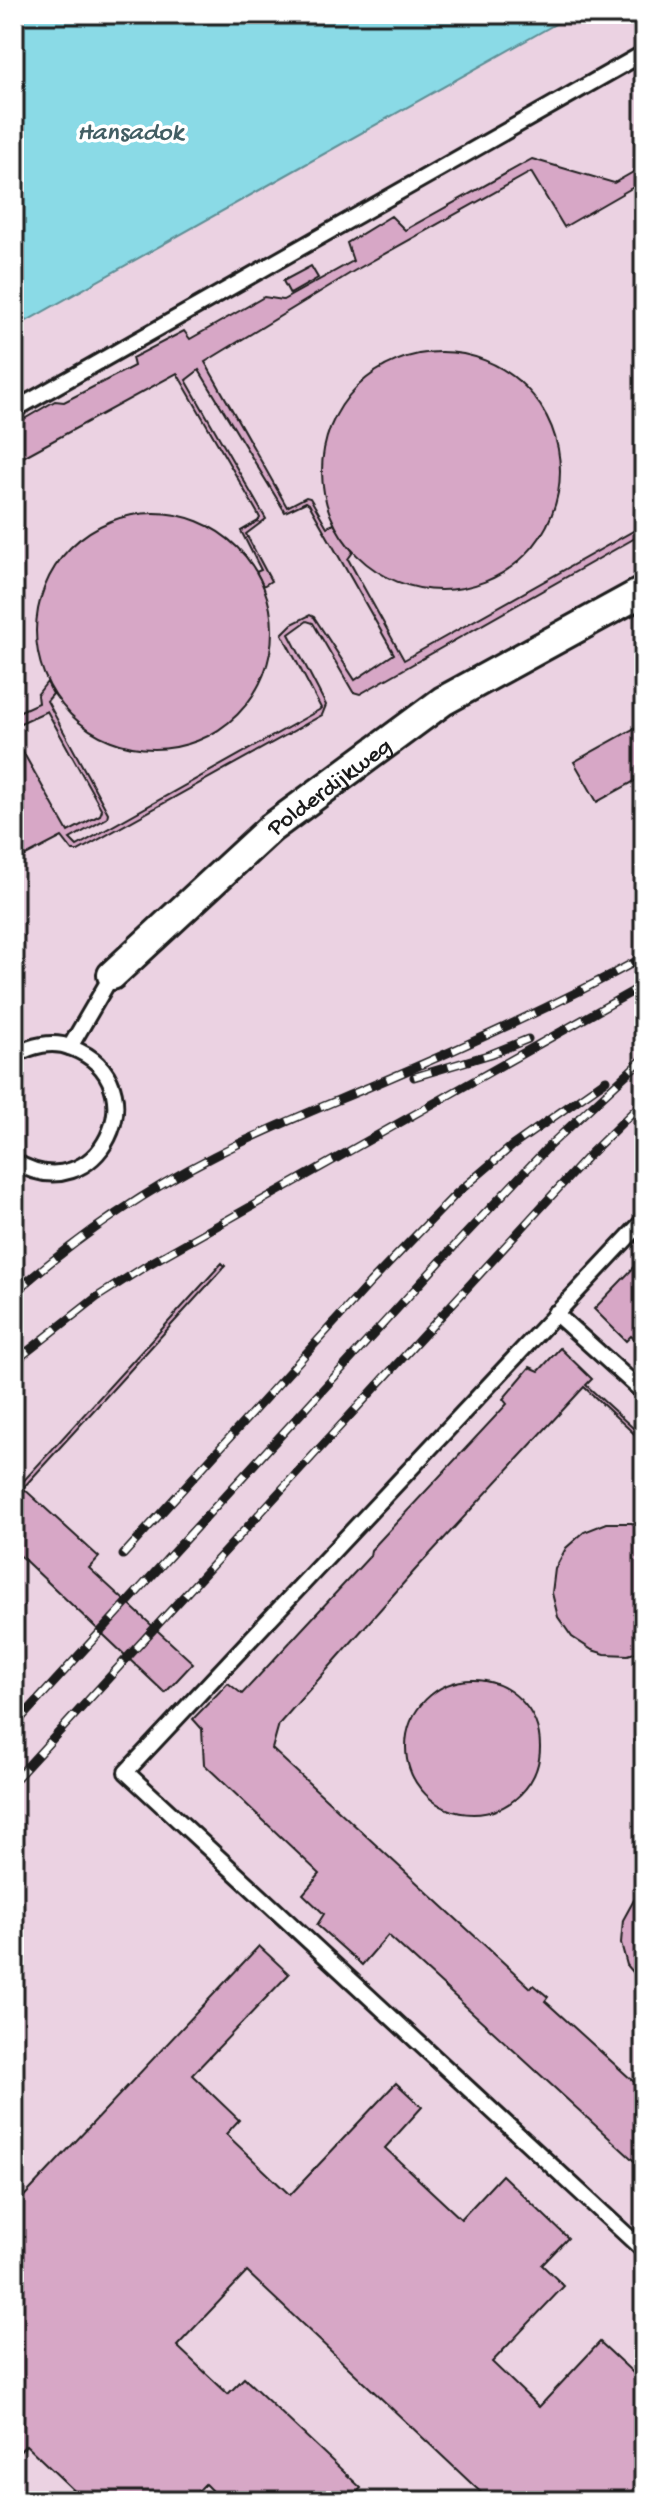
<svg xmlns="http://www.w3.org/2000/svg" width="658" height="2515" font-family="'Gochi Hand',sans-serif">
  <style>
    .built { fill: #ebd2e2 }
    .water { fill: #8adae6; stroke: #5e8e95; stroke-width: 2 }
    .building { fill: #d7a7c6; stroke: #1c1c1c; stroke-width: 2 }
    .lines { fill: none; stroke-linecap: round; stroke-linejoin: round }
    .lane-casing { stroke: #1c1c1c; stroke-width: 20 }
    .street-casing { stroke: #1c1c1c; stroke-width: 34 }
    .lane { stroke: #fff; stroke-width: 14 }
    .street { stroke: #fff; stroke-width: 28 }
    .rail-casing { stroke: #1c1c1c; stroke-width: 9 }
    .rail { stroke: #fff; stroke-width: 6; stroke-dasharray: 18; stroke-linecap: butt }
    .labels { text-anchor: middle; stroke-width: 7; stroke-linejoin: round; paint-order: stroke }
    .street-label { font-size: 24px; fill: #1c1c1c; stroke: #fff }
    .water-label { font-size: 26px; font-style: italic; fill: #425e63; stroke: #fff }
  </style>
  <rect width="100%" height="100%" fill="#f3e5ee"/>
  <filter id="ink" filterUnits="userSpaceOnUse"><feTurbulence type="fractalNoise" baseFrequency=".0125" numOctaves="2"/><feDisplacementMap in="SourceGraphic" scale="16" xChannelSelector="R" yChannelSelector="G"/><feConvolveMatrix kernelMatrix="1 2 1 2 8 2 1 2 1" color-interpolation-filters="sRGB"/></filter>
  <g filter="url(#ink)">
    <polygon class="built" points="573,14 644,14 644,2501 14,2501 14,328"/>
    <polygon class="water" points="14,14 573,14 14,328"/>
    <g class="building">
      <polygon points="532,159 614,183 644,166 644,181 564,227 531,172 354,271 205,362 287,507 306,497 310,498 327,527 334,524 353,552 348,559 404,660 644,525 644,533 360,694 353,692 313,623 307,621 289,634 326,705 322,715 78,851 73,851 62,837 14,862 14,736 68,832 100,815 102,810 47,711 14,726 14,714 38,703 37,695 47,682 53,694 47,701 108,813 107,818 70,839 77,846 319,710 321,708 282,634 292,624 310,615 314,617 355,680 394,654 309,504 306,502 285,512 199,370 186,380 266,519 246,534 271,581 263,586 256,572 261,570 241,531 258,521 260,518 257,512 177,373 14,462 14,425 55,401 64,402 134,366 132,358 184,331 190,339 264,297 283,300 353,261 347,243 391,216 405,230"/>
      <polygon points="311,266 318,278 290,294 283,281"/>
      <circle cx="441" cy="471" r="119"/>
      <circle cx="154" cy="631" r="118"/>
      <polygon points="644,723 644,776 597,802 574,762"/>
      <polygon points="644,1257 644,1321 637,1329 644,1336 644,1348 631,1336 626,1341 594,1309"/>
      <polygon points="222,1263 225,1266 23,1488 99,1557 89,1568 193,1663 165,1693 14,1550 14,1482 19,1486"/>
      <polygon points="560,1348 592,1379 586,1385 644,1438 644,1443 584,1387 416,1569 279,1724 272,1749 531,1988 534,1985 548,1997 545,2001 644,2091 644,2170 388,1935 362,1965 317,1925 324,1914 303,1894 320,1874 204,1764 202,1729 193,1719 228,1683 242,1694 370,1556 371,1550 507,1404 503,1399 530,1367 539,1371"/>
      <polygon points="607,1523 631,1523 644,1527 644,1650 628,1655 605,1654 592,1650 572,1637 558,1617 552,1593 555,1569 566,1548 584,1532"/>
      <circle cx="473" cy="1747" r="67"/>
      <polygon points="644,1891 644,1985 627,1965 621,1943 623,1920 634,1900"/>
      <polygon points="259,1946 289,1974 192,2075 239,2120 226,2134 290,2195 396,2083 422,2107 385,2148 461,2219 502,2175 568,2238 542,2265 564,2286 492,2362 539,2407 600,2342 644,2383 644,2501 490,2501 247,2272 177,2346 228,2394 244,2378 361,2488 349,2501 222,2501 205,2484 189,2501 85,2501 26,2445 14,2458 14,2207"/>
    </g>
    <g class="lines">
      <g class="lane-casing">
        <g id="lane">
          <polyline points="14,410 644,53"/>
          <polyline points="70,1047 112,975"/>
          <path d="M14 1056C31 1045 53 1040 72 1048 161 1082 98 1214 14 1161"/>
          <polyline points="644,1220 126,1772 644,2251"/>
          <polyline points="555,1313 644,1393"/>
        </g>
      </g>
      <g class="street-casing">
        <g id="street">
          <path id="s1" d="M112 975 271 828 443 701 644 591"/>
        </g>
      </g>
      <use href="#lane" class="lane"/>
      <use href="#street" class="street"/>
      <g class="rail-casing">
        <g id="rail">
          <polyline points="414,1077 491,1054 528,1039"/>
          <path d="M14 1293C74 1240 143 1192 214 1156 264 1130 317 1109 369 1087 463 1047 555 1006 644 957"/>
          <polyline points="14,1362 97,1297 149,1264 644,985"/>
          <polyline points="123,1555 370,1283 456,1194 512,1146 606,1080"/>
          <polyline points="14,1726 460,1240 549,1146 644,1058"/>
          <polyline points="14,1781 590,1154 644,1101"/>
        </g>
      </g>
      <use href="#rail" class="rail"/>
    </g>
  </g>
  <g class="labels">
    <g class="street-label">
      <text dy="8" stroke="none"><textPath href="#s1" startOffset="288">Polderdijkweg</textPath></text>
    </g>
    <g class="water-label">
      <text x="130" y="139">Hansadok</text>
    </g>
  </g>
  <rect width="658" height="2515" fill="none" stroke="#fff" stroke-width="48"/>
  <rect x="24" y="24" width="610" height="2467" fill="none" stroke="#1c1c1c" stroke-width="3" filter="url(#ink)"/>
</svg>
